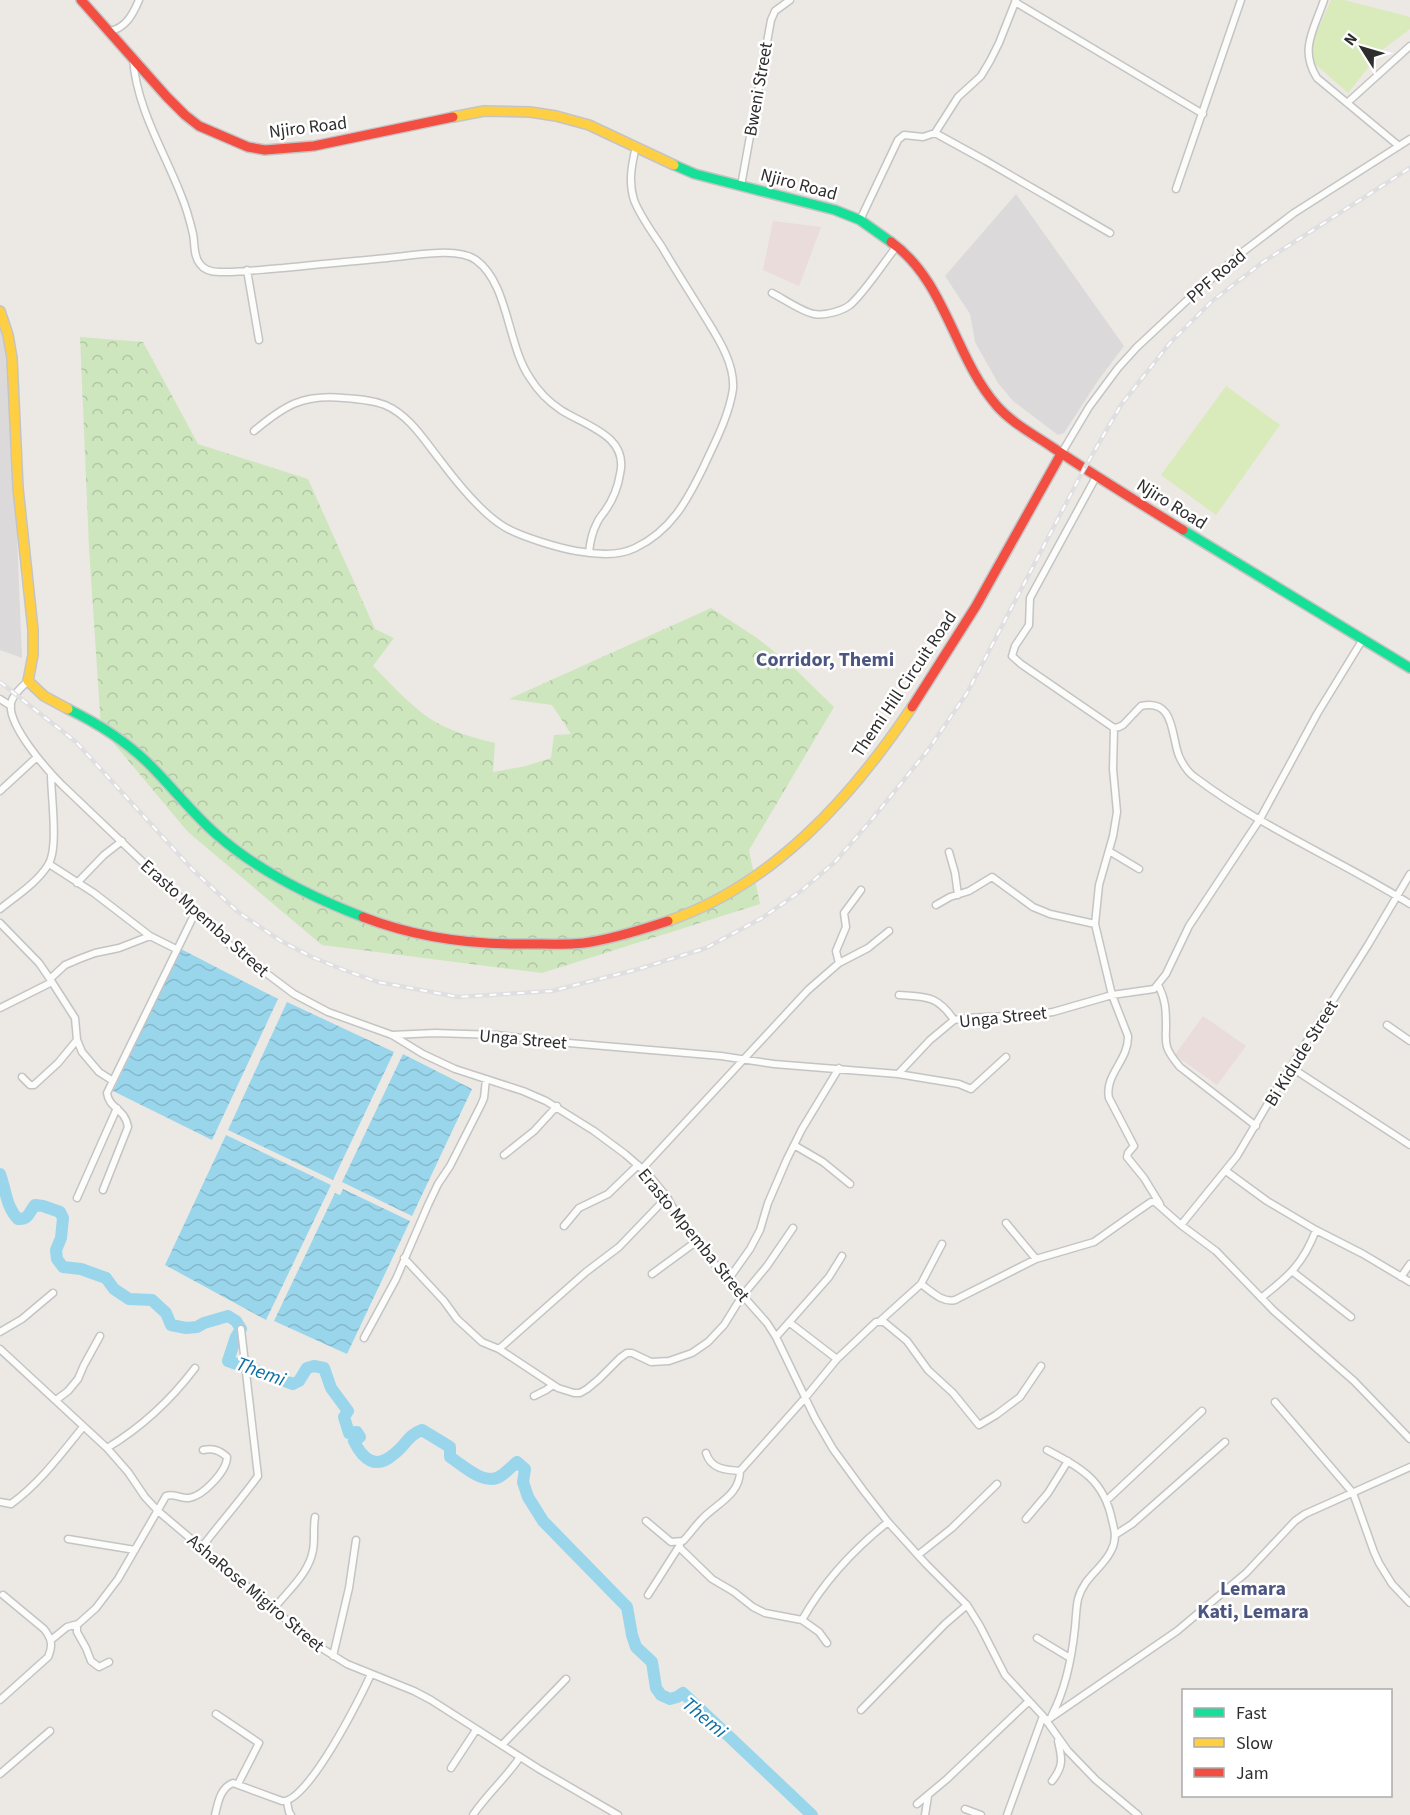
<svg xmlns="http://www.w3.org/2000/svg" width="1410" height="1815" font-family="'Source Sans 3',sans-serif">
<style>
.industrial{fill:#dcd9db}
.medical{fill:#e9dcdb}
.forest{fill:url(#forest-crowns)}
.pitch{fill:#d9eabb}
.water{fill:url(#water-waves)}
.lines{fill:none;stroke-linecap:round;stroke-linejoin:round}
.river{stroke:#99d6ec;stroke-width:12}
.street-casing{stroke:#c5c4c5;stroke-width:9}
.fast-casing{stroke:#c5c4c5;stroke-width:12}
.slow-casing{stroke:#c5c4c5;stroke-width:12}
.jam-casing{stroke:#c5c4c5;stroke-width:12}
.street{stroke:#fcfcfb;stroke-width:6}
.fast{stroke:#16e098;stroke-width:9}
.slow{stroke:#ffcf43;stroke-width:9}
.jam{stroke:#f24e42;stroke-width:9}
.rail-casing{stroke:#dfdfe1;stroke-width:4.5}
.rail{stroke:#fff;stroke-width:2;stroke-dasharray:7;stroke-linecap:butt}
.labels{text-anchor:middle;stroke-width:5;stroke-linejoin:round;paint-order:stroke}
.street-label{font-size:18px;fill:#2e2e2e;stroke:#fff}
.neighbourhood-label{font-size:20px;font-weight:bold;fill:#4d5680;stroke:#fff}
.water-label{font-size:20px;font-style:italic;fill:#0d6fa3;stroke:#fff}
</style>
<defs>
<pattern id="forest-crowns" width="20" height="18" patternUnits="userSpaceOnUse" patternTransform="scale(1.5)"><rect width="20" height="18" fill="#cee6be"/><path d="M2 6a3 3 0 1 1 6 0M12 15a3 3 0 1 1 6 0" fill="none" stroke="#b1c6a4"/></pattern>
<pattern id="water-waves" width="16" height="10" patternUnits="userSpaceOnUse" patternTransform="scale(1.5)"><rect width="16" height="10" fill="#99d6ec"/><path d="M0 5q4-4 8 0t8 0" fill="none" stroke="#84b8cb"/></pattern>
</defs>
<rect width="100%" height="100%" fill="#ece8e4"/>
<path class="industrial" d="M1016,194L1124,346L1097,382L1064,433L1058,435L1013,401L998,383L975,342L970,314L945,276Z
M0,321L7,339L12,413L22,658L0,650Z"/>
<path class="medical" d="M773,221L821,227L799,286L763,270Z
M1203,1016L1246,1046L1217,1085L1175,1055Z"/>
<path class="forest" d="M80,337L143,342L198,444L308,479L375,629L394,638L373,666C391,684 408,703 429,718C446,730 474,738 495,743L493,772L526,766L551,758L554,735L571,734L552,705L509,699L711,608L757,638L790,664L834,707L749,850L760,904L542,973L322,945L188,832L101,728L89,548Z"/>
<path class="pitch" d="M1331,0H1344L1410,17V29L1382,50L1348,93L1313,62L1309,50Z
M1226,386L1280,425L1216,515L1161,475Z"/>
<path class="water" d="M181,949L278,999L212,1140L113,1091Z
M287,1002L394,1052L333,1180L228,1130Z
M403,1054L472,1089L412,1216L342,1182Z
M226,1135L331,1185L266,1320L165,1265Z
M343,1189L410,1221L347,1354L274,1321L335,1193L340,1195Z"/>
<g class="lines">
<path class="river" d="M0,1174C6,1190 6,1207 18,1219C29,1220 29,1212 35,1205L43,1206L60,1212L63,1218L61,1238L56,1250L57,1259L63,1267L81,1269L106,1278L114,1289L129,1299L152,1300L166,1313L171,1325L186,1328L197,1327L204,1323L228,1316L236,1321L241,1329L236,1337L228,1361L293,1384L299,1381L307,1368L314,1366L324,1368L331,1388L348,1411L344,1417L349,1433L357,1432L360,1437L354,1441C363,1460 376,1470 394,1454C406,1445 408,1435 422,1430L450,1447V1457C464,1466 486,1488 502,1475C508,1471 512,1466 517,1462L525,1469L523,1482L528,1497L543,1521L627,1607L632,1635L636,1647L652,1662L656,1688L661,1695L670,1699L677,1697L683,1693L812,1815"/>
<defs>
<path id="street" d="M1324,0C1314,30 1299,49 1317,78L1399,146
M1015,2L1203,114
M110,31C126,28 133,14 139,0
M133,59C137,109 163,149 181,195C186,207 190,221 193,234C195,243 193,256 200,264C204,270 213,272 220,272C241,273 263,269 283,268C321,264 359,261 396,257C418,255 458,247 476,260C509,284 507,345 530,378C538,391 549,402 561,410C586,426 629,436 620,474C618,487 612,501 605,511C602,515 599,518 597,523C592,532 590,542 589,553
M1347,103L1410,46
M935,133L986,161L1110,233
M741,186L771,20L775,11L790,0
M1176,189L1241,0
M860,220L898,140L904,135L923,137L935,133L958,97L981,76L990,61L999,43L1016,0
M247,270L259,340
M772,293C784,299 802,312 814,314C825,316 842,311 850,305C865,292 884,262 897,246
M254,431C285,405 303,394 344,398C358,399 372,400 385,405C409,415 424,440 440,460C455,480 482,513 503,526C518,536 559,548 576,551C596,554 616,557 635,548C671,531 687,501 704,466C715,442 729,416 733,389C735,364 718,338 705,317C691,294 676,271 662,247C652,232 640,216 634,200C628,181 632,164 636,146
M1061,454L1089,407L1118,368L1137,347L1197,291L1244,251L1294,213L1410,139
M1096,477L1030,598L1029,625L1015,646L1012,656L1021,664L1114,728L1119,727L1123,725L1141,706C1175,698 1171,736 1179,756C1183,765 1188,773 1196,778C1262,828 1340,860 1410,904
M28,681C22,687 13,694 11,703C7,725 47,770 62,785L234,949L294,994L328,1012L392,1035L423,1054L455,1069L523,1091L546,1101L594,1131L625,1154L648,1174L667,1197L677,1215L713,1262L767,1323L776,1337L815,1418L833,1449L863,1490L888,1522L926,1564L967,1605L980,1626L1005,1675L1043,1716L1068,1751L1096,1780L1138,1815
M0,699L11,706
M1114,728L1113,769L1117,812L1113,836L1099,885L1095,924L1112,995L1128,1036C1129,1060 1104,1075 1109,1098L1134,1146L1128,1153L1127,1157L1144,1178L1160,1204
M0,791L37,757
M1109,851L1139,869
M949,852L955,873L958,895
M49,864L94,893L150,936L176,949
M77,883L104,855L122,841
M936,905L950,897L969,891L992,877L1033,907L1050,914L1095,924
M0,909C16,896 37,883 48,865C59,849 51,796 51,774
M0,923L39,963L50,979L75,1018L77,1040L82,1052L99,1072L113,1081
M839,963L836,951L846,927L844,913L861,890
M50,979L65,965L79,959L95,953L119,948L150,936
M1158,985C1166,1000 1166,1011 1166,1027C1166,1034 1165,1040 1167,1047C1169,1054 1175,1061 1180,1067L1256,1126
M899,995C926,997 937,995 954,1020
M0,1008L52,982
M1387,1025L1410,1041
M392,1035L435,1033L497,1035L557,1042L721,1056L774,1064L898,1074L930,1040L954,1020L966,1018L1031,1015L1053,1012L1112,995L1154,989L1166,974L1189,926L1260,819L1317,714L1363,639
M1292,1068L1410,1145
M898,1074L959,1084L971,1089L1006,1057
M22,1077L30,1085H34L58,1063L77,1040
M794,1145L823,1162L850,1184
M504,1155L534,1131L557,1106
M642,1169L808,990L839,963L868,948L889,931
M1226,1171L1267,1201L1316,1230L1363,1254L1410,1282
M103,1190L128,1127C125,1108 109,1109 107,1093L195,913
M77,1198L117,1108
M1006,1223L1036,1259
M1181,1225L1237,1156L1273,1095L1368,945L1410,874
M564,1226L579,1208L608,1194L638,1165
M404,1258L444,1301L457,1319L482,1342L499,1349L558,1388L574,1393H580L587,1389L599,1379L620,1358L627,1353H632L651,1362L669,1361L692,1353L708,1342L724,1325L742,1296L767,1266L793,1228
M1293,1272L1351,1317
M652,1274L697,1241
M1401,1277L1410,1264
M728,1280L750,1249L760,1230L768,1203L787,1159L802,1129L839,1068
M921,1284C931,1291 942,1303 955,1300L1036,1259L1094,1242L1135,1213L1151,1202H1155L1181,1225L1216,1251L1274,1311L1354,1381L1410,1439
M1261,1298C1289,1276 1303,1264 1316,1230
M880,1321L921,1284L942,1244
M790,1323L837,1359
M0,1332L22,1319L53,1293
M776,1337L829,1277L842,1256
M364,1338L396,1279L428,1205L438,1184L450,1166L481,1105L484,1098L486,1079
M0,1349L107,1448L128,1472L145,1497L158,1511L315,1644L347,1664L414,1691L431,1700L539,1769L618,1815
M499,1349L586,1272L619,1247L667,1197
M534,1396L546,1390L553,1385
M56,1400L68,1391L78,1379L84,1365L100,1336
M1275,1402L1353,1493L1374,1552L1379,1563L1392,1584L1410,1603
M107,1448C142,1427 170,1401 195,1368
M1047,1450C1081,1468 1104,1480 1112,1520C1115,1531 1117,1540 1111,1551C1102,1569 1084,1577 1078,1599C1076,1608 1076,1618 1075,1627C1072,1657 1066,1688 1052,1715
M706,1453C711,1469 725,1470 740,1471
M1107,1500L1202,1411
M0,1502L11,1504C40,1483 61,1454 83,1427
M1026,1519L1048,1493L1068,1461
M646,1521L671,1542L683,1541C690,1534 695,1526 702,1519C716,1504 740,1495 740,1471L805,1398L837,1359L876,1322H884L907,1341L928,1370L953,1393L979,1425L996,1415L1020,1397L1041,1366
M1115,1535L1132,1524L1225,1442
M68,1539L135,1550
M202,1547C220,1523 240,1501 258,1476L241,1329
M679,1547L712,1579L734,1592L753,1607L765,1613L802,1620L819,1632L827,1643
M918,1555L952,1528L997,1484
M648,1595L680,1545
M273,1610C287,1591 309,1574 313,1550C315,1540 313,1528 315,1517
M802,1620C824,1581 853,1550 888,1522
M1037,1638L1070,1658
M51,1640L67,1627L78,1624
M333,1656L349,1588L356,1540
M109,1662L99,1667L91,1661L86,1648L77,1632V1625L96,1608L118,1579L166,1496C174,1493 181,1499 189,1498C203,1496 227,1471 227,1457C219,1450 213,1448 203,1450
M0,1700L48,1657C53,1646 52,1639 44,1629L3,1595
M861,1710L945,1624L967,1605
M216,1714L259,1743L238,1784
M1046,1721L1177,1631L1246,1573L1295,1521L1305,1514L1410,1467
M502,1745L566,1679
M451,1768L476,1730
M0,1774L50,1731
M1052,1781C1064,1766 1062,1758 1058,1741
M287,1802L289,1812L291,1815
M917,1804L947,1779L1029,1701
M965,1809L981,1815
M215,1815C218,1803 220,1788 233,1783L282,1801C307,1804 361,1697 371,1674
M473,1815C487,1794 506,1778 520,1757
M925,1815L928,1796
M1007,1815L1043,1716"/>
<path id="fast" d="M674,165L695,174L835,210L860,220L891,242
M1183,530L1410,668
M68,709C97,723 127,742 150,765C173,788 192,813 216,834C258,871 311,897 363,917"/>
<path id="slow" d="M453,117L484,111L530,112L556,116L589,125L674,165
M0,311L8,335L12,358L18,488L33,630V655L28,681L44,696L68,709
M668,921C773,885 852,797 912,707"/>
<path id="jam" d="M81,0L167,97L185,115L199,126L248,147L265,150L314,146L453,117
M891,242C946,281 954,357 997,406C1012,423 1033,434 1052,447C1095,476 1139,503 1183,530
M912,707L976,606L1061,454
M363,917C417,938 472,945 529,944C547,944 566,945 584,943C613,939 641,930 668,921"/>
</defs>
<use href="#street" class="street-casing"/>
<use href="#fast" class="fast-casing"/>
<use href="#slow" class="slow-casing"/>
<use href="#jam" class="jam-casing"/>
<use href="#street" class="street"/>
<use href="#fast" class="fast"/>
<use href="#slow" class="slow"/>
<use href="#jam" class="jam"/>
<defs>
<path id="rail" d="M0,682L76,742L192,869L238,912L281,941L312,957L344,970L378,982L458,997L552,991L639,969L706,948L762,918L801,891L835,862L873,818L928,750L967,693L1084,469L1121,405L1169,344L1211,302L1263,262L1410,168"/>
</defs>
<use href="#rail" class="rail-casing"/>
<use href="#rail" class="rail"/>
</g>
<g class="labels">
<g class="street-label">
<text transform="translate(758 89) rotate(-80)" y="6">Bweni Street</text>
<text transform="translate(308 127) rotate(-7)" y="6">Njiro Road</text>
<text transform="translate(799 184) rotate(15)" y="6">Njiro Road</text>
<text transform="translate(1216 276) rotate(-41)" y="6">PPF Road</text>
<text transform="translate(1172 504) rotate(32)" y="6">Njiro Road</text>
<text transform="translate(904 684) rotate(-56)" y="6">Themi Hill Circuit Road</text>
<text transform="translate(205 918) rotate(42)" y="6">Erasto Mpemba Street</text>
<text transform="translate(1003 1017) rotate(-6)" y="6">Unga Street</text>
<text transform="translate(523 1039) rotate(5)" y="6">Unga Street</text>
<text transform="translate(1301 1053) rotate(-58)" y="6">Bi Kidude Street</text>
<text transform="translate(694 1235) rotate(51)" y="6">Erasto Mpemba Street</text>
<text transform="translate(256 1593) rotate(40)" y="6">AshaRose Migiro Street</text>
</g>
<g class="neighbourhood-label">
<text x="825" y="666">Corridor, Themi</text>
<text x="1253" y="1595">Lemara<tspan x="1253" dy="23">Kati, Lemara</tspan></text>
</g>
<g class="water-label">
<text transform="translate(261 1371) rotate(20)" y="7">Themi</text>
<text transform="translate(705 1717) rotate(40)" y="7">Themi</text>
</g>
</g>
<rect x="1182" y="1689" width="210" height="108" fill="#ffffff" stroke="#ababab" stroke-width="1.5"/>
<rect x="1194" y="1708" width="30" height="9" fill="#16e098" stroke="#ababab" stroke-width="1.5"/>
<text x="1236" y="1719" font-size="18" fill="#2e2e2e">Fast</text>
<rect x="1194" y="1738" width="30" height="9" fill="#ffcf43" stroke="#ababab" stroke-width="1.5"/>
<text x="1236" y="1749" font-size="18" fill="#2e2e2e">Slow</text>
<rect x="1194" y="1768" width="30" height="9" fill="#f24e42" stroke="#ababab" stroke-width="1.5"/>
<text x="1236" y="1779" font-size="18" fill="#2e2e2e">Jam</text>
<g transform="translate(1362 48) rotate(307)" stroke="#ffffff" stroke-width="4.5" paint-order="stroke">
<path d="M0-4.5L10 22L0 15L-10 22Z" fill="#2e2e2e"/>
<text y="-9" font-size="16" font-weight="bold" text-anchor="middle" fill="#2e2e2e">N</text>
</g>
</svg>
